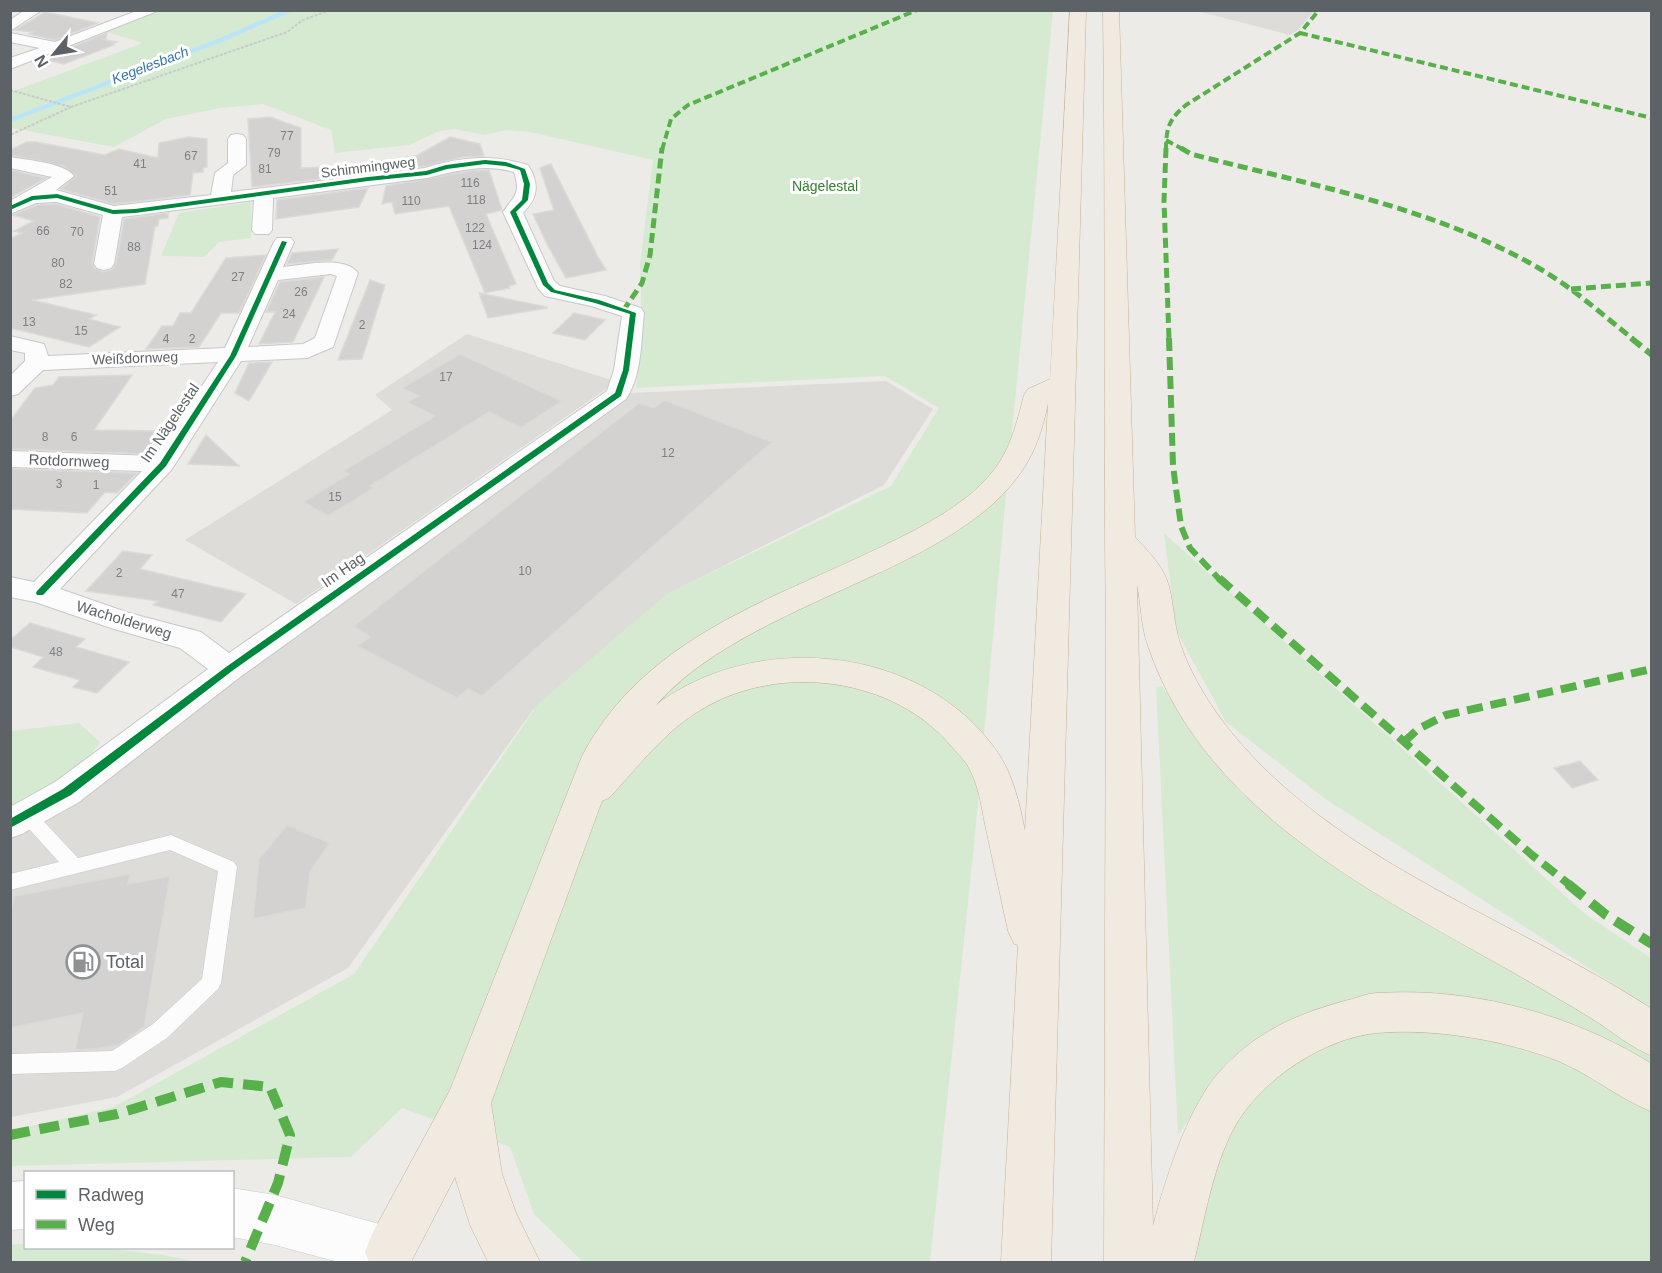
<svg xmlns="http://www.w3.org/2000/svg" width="1662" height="1273" font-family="Helvetica,sans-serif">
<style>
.industrial{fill:#dedcd9}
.green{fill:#d6ead2}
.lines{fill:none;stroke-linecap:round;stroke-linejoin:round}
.stream{stroke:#bbe4f8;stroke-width:4.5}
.building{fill:#d4d2d1;stroke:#dcdad7;stroke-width:1.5}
.lane-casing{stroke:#c8c8c9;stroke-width:1}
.street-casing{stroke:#c8c8c9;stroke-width:2}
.secondary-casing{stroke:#c9caca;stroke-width:1}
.highway-casing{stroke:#c5b194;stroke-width:1}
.path{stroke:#c7ccc9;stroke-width:2;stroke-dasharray:3 1.5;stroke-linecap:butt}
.lane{fill:#fcfcfc;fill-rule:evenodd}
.street{fill:#fcfcfc;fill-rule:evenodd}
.secondary{fill:#fcfcfc;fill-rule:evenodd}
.highway{fill:#f0eae1;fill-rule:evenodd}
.quiet-far4{stroke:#58b04a;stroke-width:4;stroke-dasharray:8 4;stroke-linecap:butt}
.quiet-far3{stroke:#58b04a;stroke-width:5;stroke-dasharray:10 5;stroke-linecap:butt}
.quiet-far2{stroke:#58b04a;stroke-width:6;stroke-dasharray:13 6;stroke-linecap:butt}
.quiet-far1{stroke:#58b04a;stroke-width:8;stroke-dasharray:16 8;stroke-linecap:butt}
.quiet{stroke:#58b04a;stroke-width:10;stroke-dasharray:20 10;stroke-linecap:butt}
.cycleway-casing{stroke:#fff;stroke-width:4}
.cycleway{fill:#00873e;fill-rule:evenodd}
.labels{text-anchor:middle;stroke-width:6;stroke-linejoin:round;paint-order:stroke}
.number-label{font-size:12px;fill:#7c7f82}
.far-water-label{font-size:14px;font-style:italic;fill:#3777a6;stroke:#fff}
.far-street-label{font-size:14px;fill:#5d6266;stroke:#fff}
.far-park-label{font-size:14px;fill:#33822f;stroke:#fff}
.street-label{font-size:15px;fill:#5d6266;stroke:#fff}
.near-poi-label{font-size:18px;fill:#5d6266;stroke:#fff;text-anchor:start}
</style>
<rect width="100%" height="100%" fill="#edebe8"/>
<path class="industrial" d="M1197,11L1314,10V11L1298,30L1290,35Z
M467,334L611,380L609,387L296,604L185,540L392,410L375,395Z
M886,381L933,409L884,485L670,593L533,710L348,968L117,1097L11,1117L10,837L238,671L631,393Z"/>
<path class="green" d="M159,11H1053L1007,483L974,846L930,1262H583L534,1214L510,1147L402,1108L351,1157L11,1166L10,1131L114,1107L354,974L538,704L667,594L891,486L939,408L885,376L636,388L642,335L640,264L653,160L530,132L506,130L485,135L454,129L440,131L409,145L335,153L331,130L263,104L221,108L166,119L114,147L11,128V92L143,43L103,31Z
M251,202V238L219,242L204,257L161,256L179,213Z
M1164,533L1584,913L1651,958V1008L1324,798L1226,722L1176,630Z
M1162,686L1209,753L1240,790L1294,836L1589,1015L1651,1057V1077L1421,999L1204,1098L1178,1135L1156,687Z
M79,723L100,742L76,776L11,814L10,731Z
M1393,1029C1414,1029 1437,1027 1457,1030C1530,1040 1590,1074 1651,1111V1262H1196C1199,1213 1210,1156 1236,1113C1256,1080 1308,1050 1343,1039C1359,1033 1377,1032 1393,1029Z
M20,1244H25L26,1248C81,1248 142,1248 196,1262H11V1245Z"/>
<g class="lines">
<path class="stream" d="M10,120L221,40L290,10"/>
</g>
<path class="building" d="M45,12L98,23L55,40L29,34L33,32L15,30Z
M107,33L106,39H101L117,42L112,44L114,45L64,64L42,59Z
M270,117L301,128V168L332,167L382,161L376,172L252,187L248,119Z
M188,137L207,139V167L203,168V172L193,173L190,195L114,204L61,189L76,176L63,166L10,155V150L27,142H36L105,155L119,149L158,158L159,143Z
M450,137L480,144L484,156L463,157L425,166L390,170L392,159L416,156Z
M551,164L598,257L606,270L566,278L547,244L533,214L554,210L540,168Z
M10,170L46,178L10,198Z
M489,170L502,210L486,214L516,284L509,286L510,288L485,293L449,206L395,214L392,202L382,204L386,186L470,171Z
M368,188L359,207L276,219L277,200Z
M56,204L100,217L92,264L95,269L103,272L112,270L116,264L124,219L168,213V218L159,219L158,226H155L145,284L32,300L96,315L89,319L120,327L89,347L10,328V239L22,233L14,231L34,221L13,215L37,205Z
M338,249L332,260L287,264L292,253Z
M266,255L239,313H221L199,347L146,349L162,326H173L180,313H191L226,258Z
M324,277L293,342L259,344L275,312H266L280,282Z
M370,280L385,285L362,359L338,360Z
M479,293L547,307V308L488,318Z
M574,313L605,320L585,340L553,333Z
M460,354L562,401L521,428L489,412L370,486L374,488L328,516L303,502L349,474L343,471L435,416L407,402L419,396L402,388Z
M272,362L249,401L235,393L249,363Z
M132,375L94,430L164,431L152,454L10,449V421L35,388L53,385L59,377Z
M664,400L772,442L482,696L468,689L457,698L357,646L370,637L354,626L639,403L654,408Z
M206,435L239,466L188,464Z
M10,469L137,473L117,493L105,492L87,513L10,509Z
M123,551L152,555L140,569L246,594L221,622L153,605L158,601L86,591Z
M30,623L85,639L76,647L129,662L97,693L73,687L80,680L33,667L43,657L10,647V640Z
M1580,761L1598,780L1572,788L1554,768Z
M287,825L330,843L310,872L306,908L253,919L259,859Z
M130,874L128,884L170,876L144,1027L118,1045L97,1049L75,1050L83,1013L10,1028V912L15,896Z"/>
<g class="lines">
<defs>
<path id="lane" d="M28,809L34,811L78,858L171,835L234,862L237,867L221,983L218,989L167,1038L122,1068L115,1071L10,1074V1054L112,1051L153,1024L202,979L218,871L170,850L10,890V874L59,862L22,821L19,816L22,811Z"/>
<path id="street" d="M25,10H42L10,31V20Z
M139,10H160L10,69V58L40,48L10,42V33L55,42Z
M237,134L243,135L246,139V165L233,175L231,192L425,168C460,157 493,154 528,165C540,184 538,198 523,213L554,281L560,286L605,296L641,308L644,313C641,340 642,376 626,399L240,677L79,802L22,834L10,838V807L55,782L208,669L180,648L111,628L35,602L10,597V577L34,582L142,471L10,467V451L155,456L218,362L43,370L18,394L10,396V376L25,361V353L10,350V336L44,344L48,356L225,348L274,242L277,238H291L294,242L283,267C302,265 346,255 358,273L333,347L307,358L241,361L172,469L60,589L129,613L201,632L229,653L607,391L614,370L622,316L591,306L545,296L538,288L503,212C515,195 521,194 514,172C484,163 456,171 427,178L273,198L272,230L269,234H255L252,230L254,200L122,217L114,264L111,268L104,270L97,268L94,264L103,215L56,202L36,203L10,214V201L52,177L10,168V157C27,160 65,163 74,176L56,190L114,206L211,195L215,173L228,163V139L231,135ZM331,274L337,276L315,338L303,344L248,347L278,280Z"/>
<path id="secondary" d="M26,1181V1229L10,1230V1182Z
M232,1188L275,1195L390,1227L408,1234L415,1252L411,1262H338L275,1245L232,1237Z"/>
<path id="highway" d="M1070,10H1086L1051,1262H1001L1018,945L1014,944L1008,931C1001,899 994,866 987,834C982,812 980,788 969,768C965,760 958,754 952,747C894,677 781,663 704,708C666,729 638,767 609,798L602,801L491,1103L502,1174L516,1213L540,1262H488L470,1225L455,1177L411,1262H369L365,1252L372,1234L450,1090L582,756C644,638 769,601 881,547C922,527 973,502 999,463C1012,443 1018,418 1024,395L1028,389L1050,379ZM1048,403L1025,831C1019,801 1012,770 993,746C918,645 755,630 656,705C721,631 847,594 932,546C969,525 1005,500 1027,463C1038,444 1044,423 1048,403Z
M1103,10H1119L1135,537C1147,550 1161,564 1167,580C1174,600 1173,622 1180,643C1191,676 1210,706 1232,733C1338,863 1514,919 1652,1009V1056C1630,1047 1613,1032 1594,1020C1568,1004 1542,989 1516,974C1374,893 1204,812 1148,646C1141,626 1141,605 1137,584L1153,1226C1165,1180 1189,1103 1222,1069C1257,1031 1299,1013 1348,1000C1357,998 1368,993 1378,993C1472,987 1572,1014 1652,1064V1112C1618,1098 1590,1074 1556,1060C1503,1040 1434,1028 1377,1033C1324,1038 1260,1080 1234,1128C1212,1169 1205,1218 1194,1262H1104L1106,630C1103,425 1106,217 1103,10Z"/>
</defs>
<use href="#lane" class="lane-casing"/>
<use href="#street" class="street-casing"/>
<use href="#secondary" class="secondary-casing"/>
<use href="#highway" class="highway-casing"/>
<path class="path" d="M10,90L71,107L10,135
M71,107L287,32L303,20L330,10"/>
<use href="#lane" class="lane"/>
<use href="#street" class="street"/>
<use href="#secondary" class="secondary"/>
<use href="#highway" class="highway"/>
<path class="quiet-far4" d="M1300,33L1652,118
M1166,140L1184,150
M662,150L671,119L688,105L917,10
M1166,150C1166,128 1169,119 1186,105L1300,33L1319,10"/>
<path class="quiet-far3" d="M1166,148L1164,201L1169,339
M1181,148L1191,154C1310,185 1435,207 1542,270C1574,289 1603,315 1633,339
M1571,289L1652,283
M623,311L642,283L650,255L662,148"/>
<path class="quiet-far2" d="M1169,338L1173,466L1181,526L1190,548L1220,580
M1631,338L1652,355"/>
<path class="quiet-far1" d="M1219,578L1532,855L1570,885
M1404,742L1418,729L1446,715L1652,669"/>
<path class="quiet" d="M1568,884L1606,915L1652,944
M10,1135L117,1114L221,1082L270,1087L290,1135L278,1183L245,1262"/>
<defs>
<path id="cycleway" d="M485,160L506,162L525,169L530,184L528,200L516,212L548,283L555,290L599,300L636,313L629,370L621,396L232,671L71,795L10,828V819L63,789L226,667L615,393L623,370L630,314L595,303L551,292L543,285L510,212L522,200L524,184L520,170L505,166L485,164L447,169L427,175L368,181L135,213L113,214L57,198L33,200L10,210V206L32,196L57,194L113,210L135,209L368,177L426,171L446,165Z
M282,241L287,242L236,356L166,466L43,595H37L36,593L37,591L160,463L230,356Z"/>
</defs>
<use href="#cycleway" class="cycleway-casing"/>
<use href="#cycleway" class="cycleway"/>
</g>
<defs>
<symbol id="fuel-ring" viewBox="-11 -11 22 22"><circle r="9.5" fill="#fff" stroke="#8f9294" stroke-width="1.5"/><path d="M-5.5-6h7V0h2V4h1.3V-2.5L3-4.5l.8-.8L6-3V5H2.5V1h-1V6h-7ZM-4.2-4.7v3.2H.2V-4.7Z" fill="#8f9294"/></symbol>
</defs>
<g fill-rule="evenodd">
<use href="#fuel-ring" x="64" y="943" width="38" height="38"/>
</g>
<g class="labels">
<g class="number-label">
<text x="287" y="140">77</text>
<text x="274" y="157">79</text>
<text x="191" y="160">67</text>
<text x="140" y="168">41</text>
<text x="265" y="173">81</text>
<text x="470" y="187">116</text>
<text x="111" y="195">51</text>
<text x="476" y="204">118</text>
<text x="411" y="205">110</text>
<text x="475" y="232">122</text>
<text x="43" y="235">66</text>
<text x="77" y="236">70</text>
<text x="482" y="249">124</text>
<text x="134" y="251">88</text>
<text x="58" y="267">80</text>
<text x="238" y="281">27</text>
<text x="66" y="288">82</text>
<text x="301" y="296">26</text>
<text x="289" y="318">24</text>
<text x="29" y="326">13</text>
<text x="362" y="329">2</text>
<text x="81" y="335">15</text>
<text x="166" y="343">4</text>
<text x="192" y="343">2</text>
<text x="446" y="381">17</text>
<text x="45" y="441">8</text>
<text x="74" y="441">6</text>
<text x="668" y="457">12</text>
<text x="59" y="488">3</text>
<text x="96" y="489">1</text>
<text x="335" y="501">15</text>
<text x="525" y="575">10</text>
<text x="119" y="577">2</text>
<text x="178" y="598">47</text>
<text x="56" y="656">48</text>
</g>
<g class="far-water-label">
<text transform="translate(150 65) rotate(-21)" y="5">Kegelesbach</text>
</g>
<g class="far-street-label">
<text transform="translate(368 167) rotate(-7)" y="5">Schimmingweg</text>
<text transform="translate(135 358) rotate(-2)" y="5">Weißdornweg</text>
</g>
<g class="far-park-label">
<text x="825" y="191">Nägelestal</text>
</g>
<g class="street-label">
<text transform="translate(170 423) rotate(-56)" y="5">Im Nägelestal</text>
<text transform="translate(69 461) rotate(2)" y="5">Rotdornweg</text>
<text transform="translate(343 570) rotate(-35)" y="5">Im Hag</text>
<text transform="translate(124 620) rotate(17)" y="5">Wacholderweg</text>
</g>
<g class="near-poi-label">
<text x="106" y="968">Total</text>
</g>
</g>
<rect width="1662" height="1273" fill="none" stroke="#5d6266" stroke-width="24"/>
<rect x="24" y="1171" width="210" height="78" fill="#ffffff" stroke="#bec0c2" stroke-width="1.5"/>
<rect x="36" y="1190" width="30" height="9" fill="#00873e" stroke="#bec0c2" stroke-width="1.5"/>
<text x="78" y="1201" font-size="18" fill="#5d6266">Radweg</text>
<rect x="36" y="1220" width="30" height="9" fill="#58b04a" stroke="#bec0c2" stroke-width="1.5"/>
<text x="78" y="1231" font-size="18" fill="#5d6266">Weg</text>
<g transform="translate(54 54) rotate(240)" stroke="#ffffff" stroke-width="4.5" paint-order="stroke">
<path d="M0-4.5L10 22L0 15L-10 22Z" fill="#5d6266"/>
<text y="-9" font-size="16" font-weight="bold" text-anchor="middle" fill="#5d6266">N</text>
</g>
</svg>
